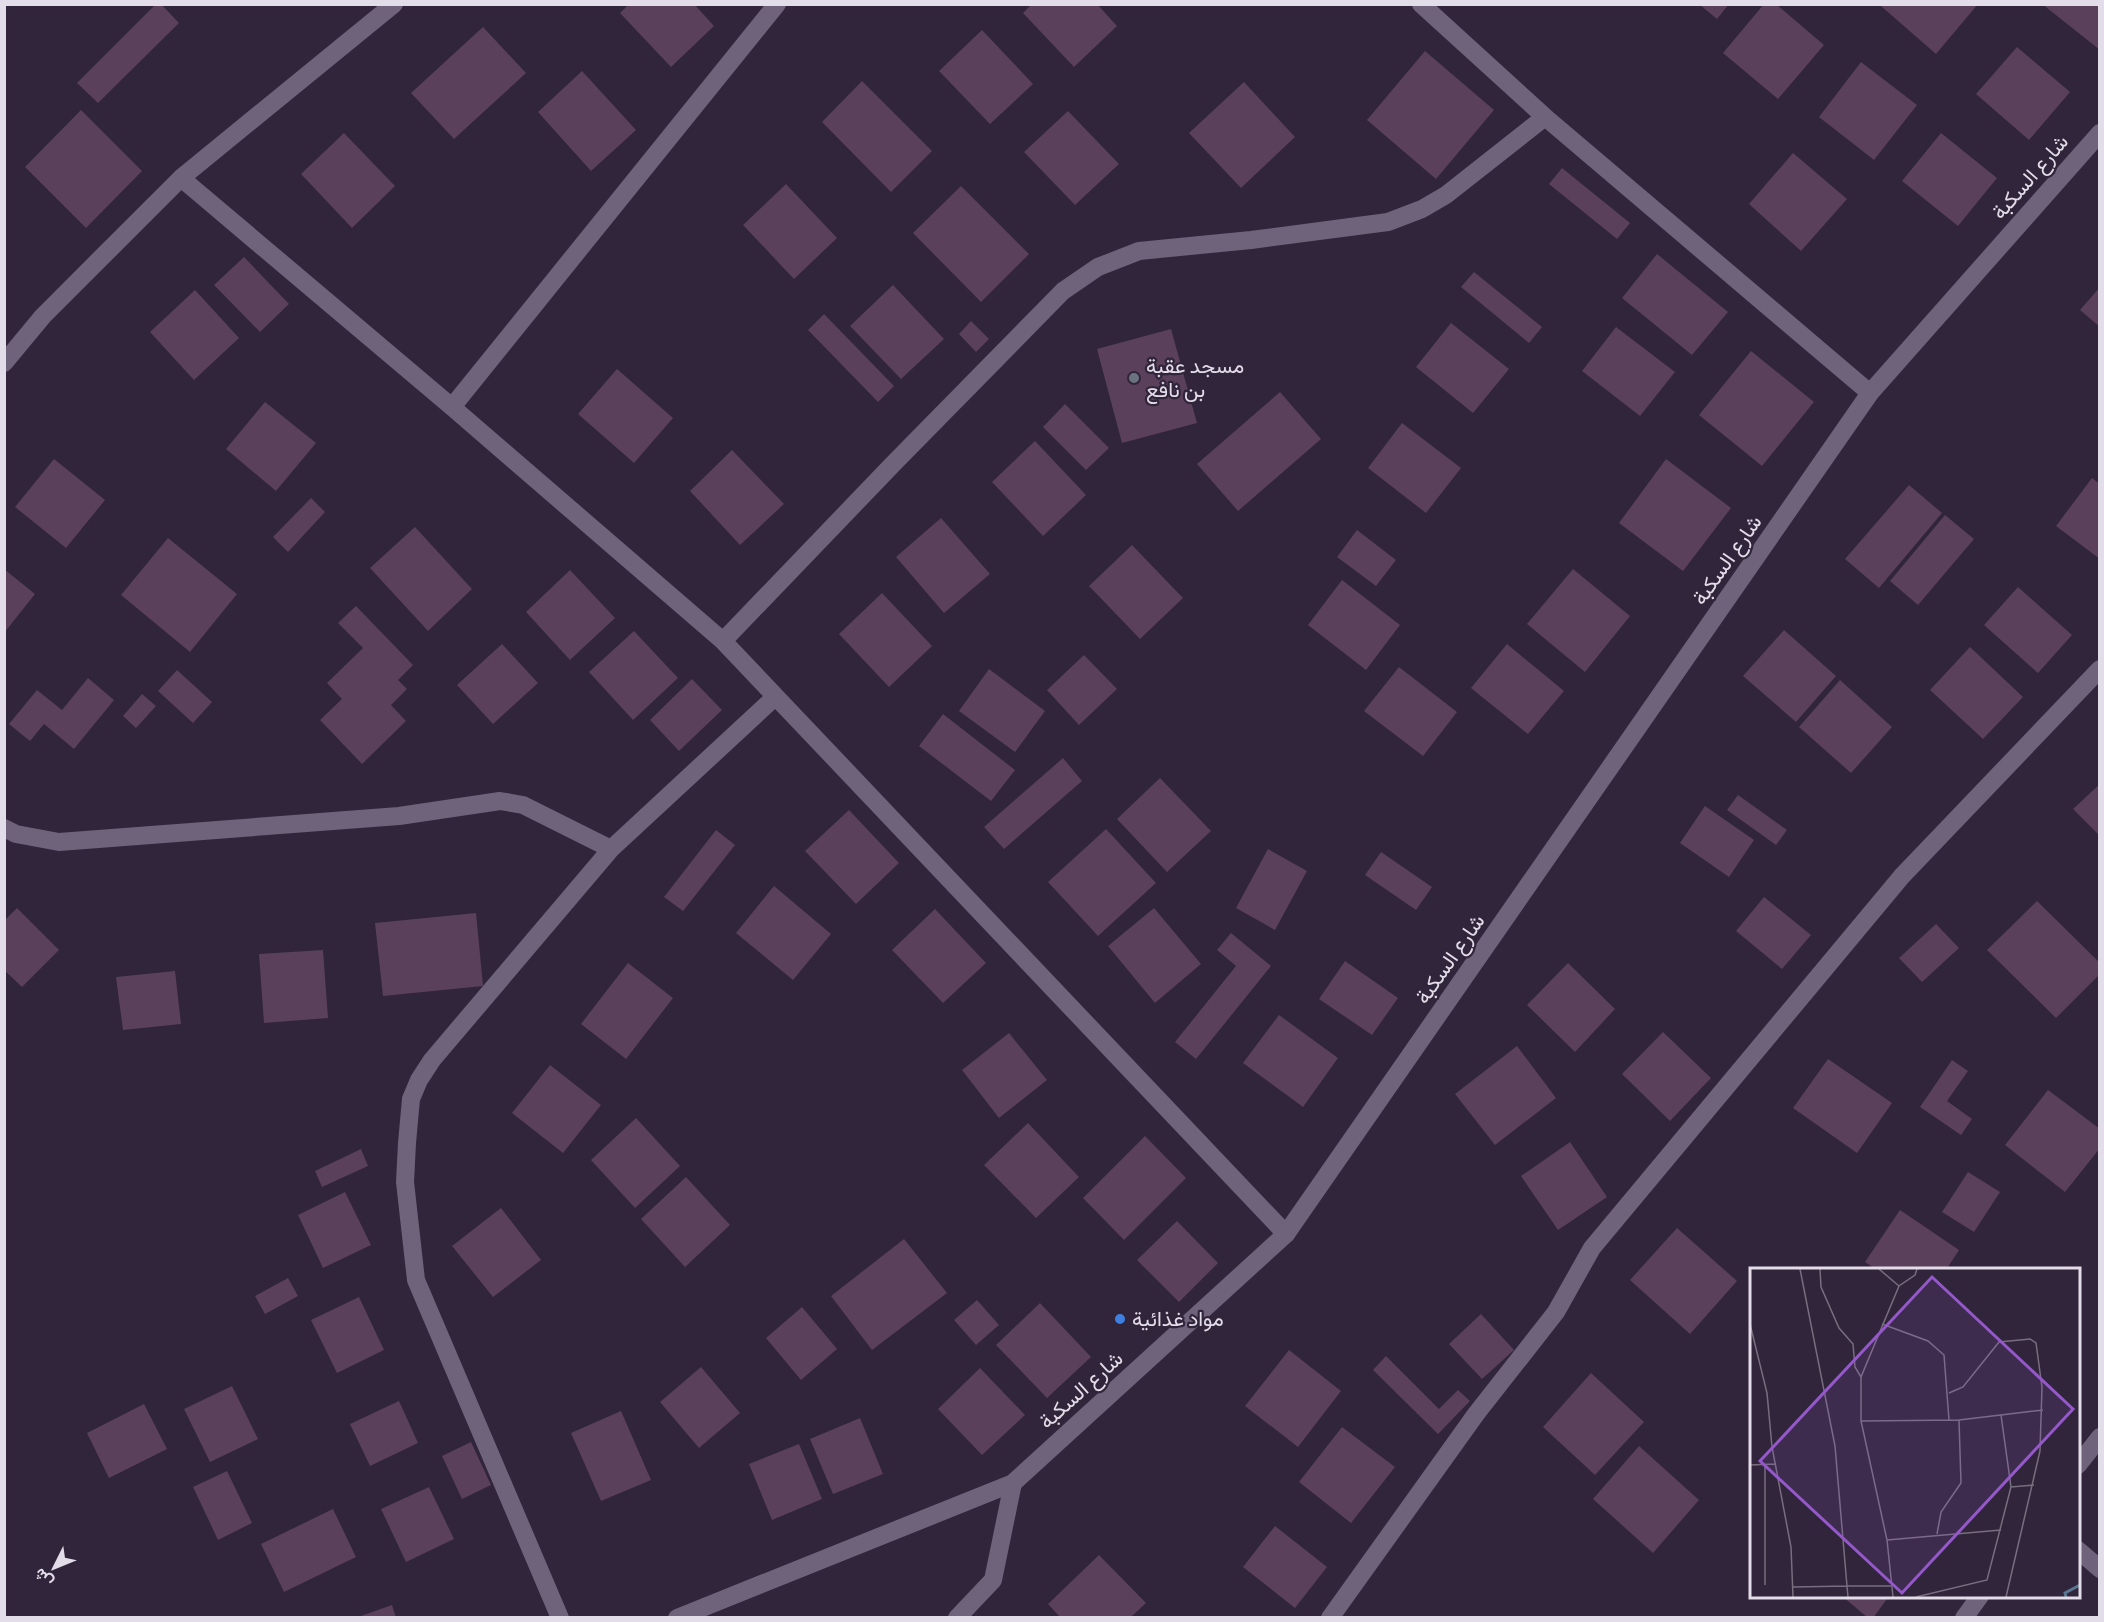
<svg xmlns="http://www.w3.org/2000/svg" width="2104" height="1622" font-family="Manrope,Vazirmatn,sans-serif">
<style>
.building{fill:#5a405b}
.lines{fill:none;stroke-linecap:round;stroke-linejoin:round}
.street{stroke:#6f637b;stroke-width:18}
.secondary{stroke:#6f637b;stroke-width:18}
.worship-dot{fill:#6b7280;stroke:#30253a;stroke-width:2}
.shop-dot{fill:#3f7fe0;stroke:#30253a;stroke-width:2}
.labels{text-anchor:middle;stroke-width:4.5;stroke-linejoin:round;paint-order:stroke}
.street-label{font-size:21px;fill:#e3dce9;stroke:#30253a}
.poi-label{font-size:21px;fill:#e3dce9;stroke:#30253a;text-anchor:start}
.inset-river{fill:none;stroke:#597792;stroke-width:3}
.inset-road{fill:none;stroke:#786e80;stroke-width:1.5}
.view{fill:#9558ca;fill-opacity:0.15;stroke:#9558ca;stroke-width:3}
.inset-edge{fill:none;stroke:#e3dce9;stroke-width:3}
</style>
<rect width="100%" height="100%" fill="#30253a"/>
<path class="building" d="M156,4H161L179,23L98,103L77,83Z
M629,4H694L714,26L671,67L620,13Z
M1032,4H1097L1117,26L1074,67L1023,13Z
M1699,4H1729L1717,19Z
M1764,4H1776L1824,45L1778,99L1723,53Z
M1882,4H1978L1936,54L1881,6Z
M2042,4H2100V50Z
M483,27L526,73L454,139L411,93Z
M982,30L1033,84L990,124L939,71Z
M2017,47L2070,92L2029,140L1976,94Z
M1425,51L1494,110L1436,179L1367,120Z
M1861,62L1917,105L1874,160L1819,117Z
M582,71L636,130L591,171L538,112Z
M862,81L932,151L891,192L822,122Z
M1244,82L1295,137L1241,188L1189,133Z
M81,110L142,171L86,228L25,167Z
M1068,111L1119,164L1075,205L1024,152Z
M344,133L395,186L352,228L301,174Z
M1941,133L1997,178L1958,226L1902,181Z
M1793,153L1847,199L1801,251L1749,204Z
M1562,168L1630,223L1617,239L1549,184Z
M786,184L837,238L794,279L743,225Z
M961,186L1029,254L981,302L913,233Z
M1657,254L1728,312L1692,355L1622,298Z
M244,257L289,304L260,332L214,285Z
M1474,272L1542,327L1529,343L1461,287Z
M893,285L944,339L901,379L850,326Z
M2100,287V327L2080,310Z
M195,290L239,338L194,380L150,332Z
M824,314L894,386L878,402L808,330Z
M971,321L989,339L976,352L959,334Z
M1451,323L1509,369L1473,413L1416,367Z
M1616,327L1675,372L1640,416L1582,371Z
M1171,329L1197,423L1122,443L1097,349Z
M1751,351L1814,402L1762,466L1699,415Z
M617,369L673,418L634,463L578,414Z
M1280,392L1321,439L1238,511L1197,464Z
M265,402L316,443L276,491L226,449Z
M1065,404L1109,448L1086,470L1043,427Z
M1402,423L1461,468L1426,513L1368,468Z
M1035,441L1086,495L1043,536L992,482Z
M732,450L784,504L740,545L690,491Z
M54,459L105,500L66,548L15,507Z
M1666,459L1731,508L1683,571L1619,523Z
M2092,478L2100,484V559L2056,526Z
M1909,485L1942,513L1879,588L1845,559Z
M311,498L325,512L288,552L273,537Z
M1945,515L1974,539L1918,605L1890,581Z
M941,518L990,574L944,613L896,557Z
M415,527L472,589L428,631L370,568Z
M1357,530L1396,560L1376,586L1337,557Z
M168,538L237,594L190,652L121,595Z
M1132,545L1183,598L1140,639L1089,586Z
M4,569L35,594L4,633Z
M1573,569L1630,616L1585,672L1527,624Z
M570,570L615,618L570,660L526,612Z
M1342,580L1400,625L1366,670L1308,625Z
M2018,587L2072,635L2038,673L1984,625Z
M882,593L932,646L889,687L839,634Z
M356,606L413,665L398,680L407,689L391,705L406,721L362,764L320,720L342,699L327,683L363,648L338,623Z
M1784,630L1836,676L1796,722L1743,676Z
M634,631L678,678L633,720L589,672Z
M502,644L538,683L493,724L457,685Z
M1507,644L1564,691L1528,734L1471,688Z
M1970,647L2023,697L1983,739L1930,690Z
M1084,655L1117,689L1079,725L1047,690Z
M1399,667L1457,712L1423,756L1364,711Z
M989,669L1045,711L1015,752L959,711Z
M177,670L212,702L193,723L158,691Z
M88,678L114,700L74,749L44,724L30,741L9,724L37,690L62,710Z
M692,679L722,710L679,751L650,720Z
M1840,680L1892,727L1851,773L1799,727Z
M142,694L156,706L136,728L123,716Z
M943,714L1015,770L991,801L919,746Z
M1063,758L1082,781L1004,849L984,827Z
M1160,778L1211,831L1167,872L1117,819Z
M2100,784V836L2073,809Z
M1738,795L1787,830L1776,845L1727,810Z
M1705,806L1754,840L1729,877L1680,843Z
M849,810L899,863L856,904L805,851Z
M1106,829L1156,883L1098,936L1048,882Z
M716,830L735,845L683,911L664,897Z
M1268,849L1307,871L1275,930L1236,908Z
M1381,852L1432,887L1416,910L1365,875Z
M774,886L831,934L793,980L736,933Z
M1764,897L1811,935L1782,969L1736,931Z
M2037,901L2100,963V974L2056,1018L1987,950Z
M17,908L59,950L22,987L4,970V921Z
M1154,908L1201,964L1155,1003L1108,946Z
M935,909L986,963L943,1003L892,950Z
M476,913L483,986L383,996L375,923Z
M1936,924L1959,948L1922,982L1899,958Z
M1231,933L1271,966L1196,1059L1175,1042L1236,966L1217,950Z
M323,950L328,1018L264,1023L259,954Z
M1345,961L1398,998L1372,1035L1319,999Z
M628,963L673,998L626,1059L581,1024Z
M1568,963L1615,1009L1575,1052L1527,1005Z
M175,971L181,1024L123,1030L116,977Z
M1279,1015L1338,1058L1303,1107L1243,1063Z
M1663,1032L1711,1078L1670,1121L1622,1074Z
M1009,1033L1047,1080L999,1118L962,1070Z
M1517,1046L1556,1098L1495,1145L1455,1094Z
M1828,1059L1892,1103L1857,1153L1793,1108Z
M1952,1060L1968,1071L1947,1101L1972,1119L1961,1135L1920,1107Z
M550,1065L601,1105L563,1153L512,1113Z
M2048,1090L2100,1129V1148L2065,1192L2005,1145Z
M636,1118L680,1166L635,1208L591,1160Z
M1028,1123L1079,1177L1036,1218L984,1165Z
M1145,1136L1186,1178L1124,1240L1083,1198Z
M1570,1142L1607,1197L1558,1230L1521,1176Z
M361,1149L368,1166L322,1187L315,1171Z
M1968,1172L2000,1192L1974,1232L1942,1212Z
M686,1177L730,1225L685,1267L641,1219Z
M345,1192L371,1245L323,1268L298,1215Z
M501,1208L541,1260L493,1297L452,1246Z
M1900,1210L1959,1250L1946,1270H1877L1865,1262Z
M1177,1221L1218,1263L1179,1302L1137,1260Z
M1677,1228L1737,1281L1690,1334L1630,1280Z
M904,1239L947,1293L872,1350L831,1296Z
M288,1278L298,1296L265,1314L255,1296Z
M359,1297L384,1350L337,1373L311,1320Z
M977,1300L999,1325L976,1345L954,1320Z
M1040,1303L1091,1357L1047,1398L996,1345Z
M802,1307L837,1349L801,1380L766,1338Z
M1481,1314L1514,1350L1482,1379L1449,1344Z
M1289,1350L1341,1391L1298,1447L1245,1406Z
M1386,1356L1439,1409L1458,1390L1470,1401L1438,1434L1373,1370Z
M701,1367L740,1413L699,1448L660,1402Z
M980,1368L1025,1415L982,1455L938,1409Z
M1591,1373L1644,1422L1595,1475L1543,1427Z
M232,1386L258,1439L210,1462L184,1409Z
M399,1401L418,1443L370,1466L350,1424Z
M144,1404L167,1449L109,1478L87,1433Z
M621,1411L651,1480L601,1501L571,1433Z
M860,1418L883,1474L833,1494L810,1439Z
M1342,1427L1395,1467L1351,1523L1299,1482Z
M471,1442L491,1485L462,1499L442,1456Z
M799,1444L822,1499L772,1520L749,1464Z
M1639,1446L1699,1500L1653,1553L1593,1499Z
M227,1471L252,1523L218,1540L193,1487Z
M429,1487L454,1539L406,1562L381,1509Z
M333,1509L356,1557L284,1592L261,1544Z
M1275,1526L1327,1567L1295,1608L1243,1567Z
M1099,1555L1146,1603L1130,1618H1061L1048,1604Z
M1842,1596H1889L1873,1618H1868Z
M392,1605L396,1618H358V1617Z"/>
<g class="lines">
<path class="street" d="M1421,4L1545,117L1870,393
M181,178L452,407L723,641L1286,1234
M4,363L43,316L181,178L394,4
M452,407L777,4
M723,641L894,463L1063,291L1098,267L1139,251L1251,240L1388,222L1422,209L1446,195L1545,117
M4,828L16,834L59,842L399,816L500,801L523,805L611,849
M2078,1465L2100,1437
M2078,1550L2100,1569
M560,1618L416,1280L405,1182L407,1143L411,1099L419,1080L432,1060L611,849L775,697
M957,1618L993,1580L1013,1483
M1330,1618L1476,1414L1556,1312L1592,1248L1902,876L2100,669
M1964,1618L1980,1596"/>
<path class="secondary" d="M677,1618L1013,1483L1286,1234L1870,393L2100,133"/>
</g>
<circle class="worship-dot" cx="1134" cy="378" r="6"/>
<circle class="shop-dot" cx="1120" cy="1319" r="6"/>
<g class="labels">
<g class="street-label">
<text transform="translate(2030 177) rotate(-49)" y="7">شارع السكبة</text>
<text transform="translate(1727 560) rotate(-55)" y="7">شارع السكبة</text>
<text transform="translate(1450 959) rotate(-55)" y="7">شارع السكبة</text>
<text transform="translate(1081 1390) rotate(-42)" y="7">شارع السكبة</text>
</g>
<g class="poi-label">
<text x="1146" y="373">مسجد عقبة<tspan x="1146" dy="24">بن نافع</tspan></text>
<text x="1132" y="1326">مواد غذائية</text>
</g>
</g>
<g transform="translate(1750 1268)">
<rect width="330" height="330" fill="#30253a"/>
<path class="inset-river" d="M316,329L315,325L330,317"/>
<path class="inset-road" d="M50,1L85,178L97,318H141M70,1L71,19L89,60L103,76L105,99L111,109M129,1L149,18M0,56L17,125L22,179L41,279L43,329M132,56L178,73L194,87L199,152M199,125L213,119L249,74L280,71L286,75L292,119L290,183L256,329M111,153L209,152L293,142M0,197L25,196M15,197V317M261,219L284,217M187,266L191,244L211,215L209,152M137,272L251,262M43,319L97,318L98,329M143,329L137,272L111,153V109L149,18L165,7L167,1M166,329L237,312L261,219L251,147"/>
<path class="view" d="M182,9L323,141L152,325L10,193Z"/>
<rect width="330" height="330" class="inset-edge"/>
</g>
<rect width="2104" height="1622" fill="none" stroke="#e3dce9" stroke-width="12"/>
<g transform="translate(54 1568) rotate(227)" stroke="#30253a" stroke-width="4.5" paint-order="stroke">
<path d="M0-4.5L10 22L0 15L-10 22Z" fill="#e3dce9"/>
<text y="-9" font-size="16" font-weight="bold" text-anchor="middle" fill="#e3dce9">ش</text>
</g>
</svg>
